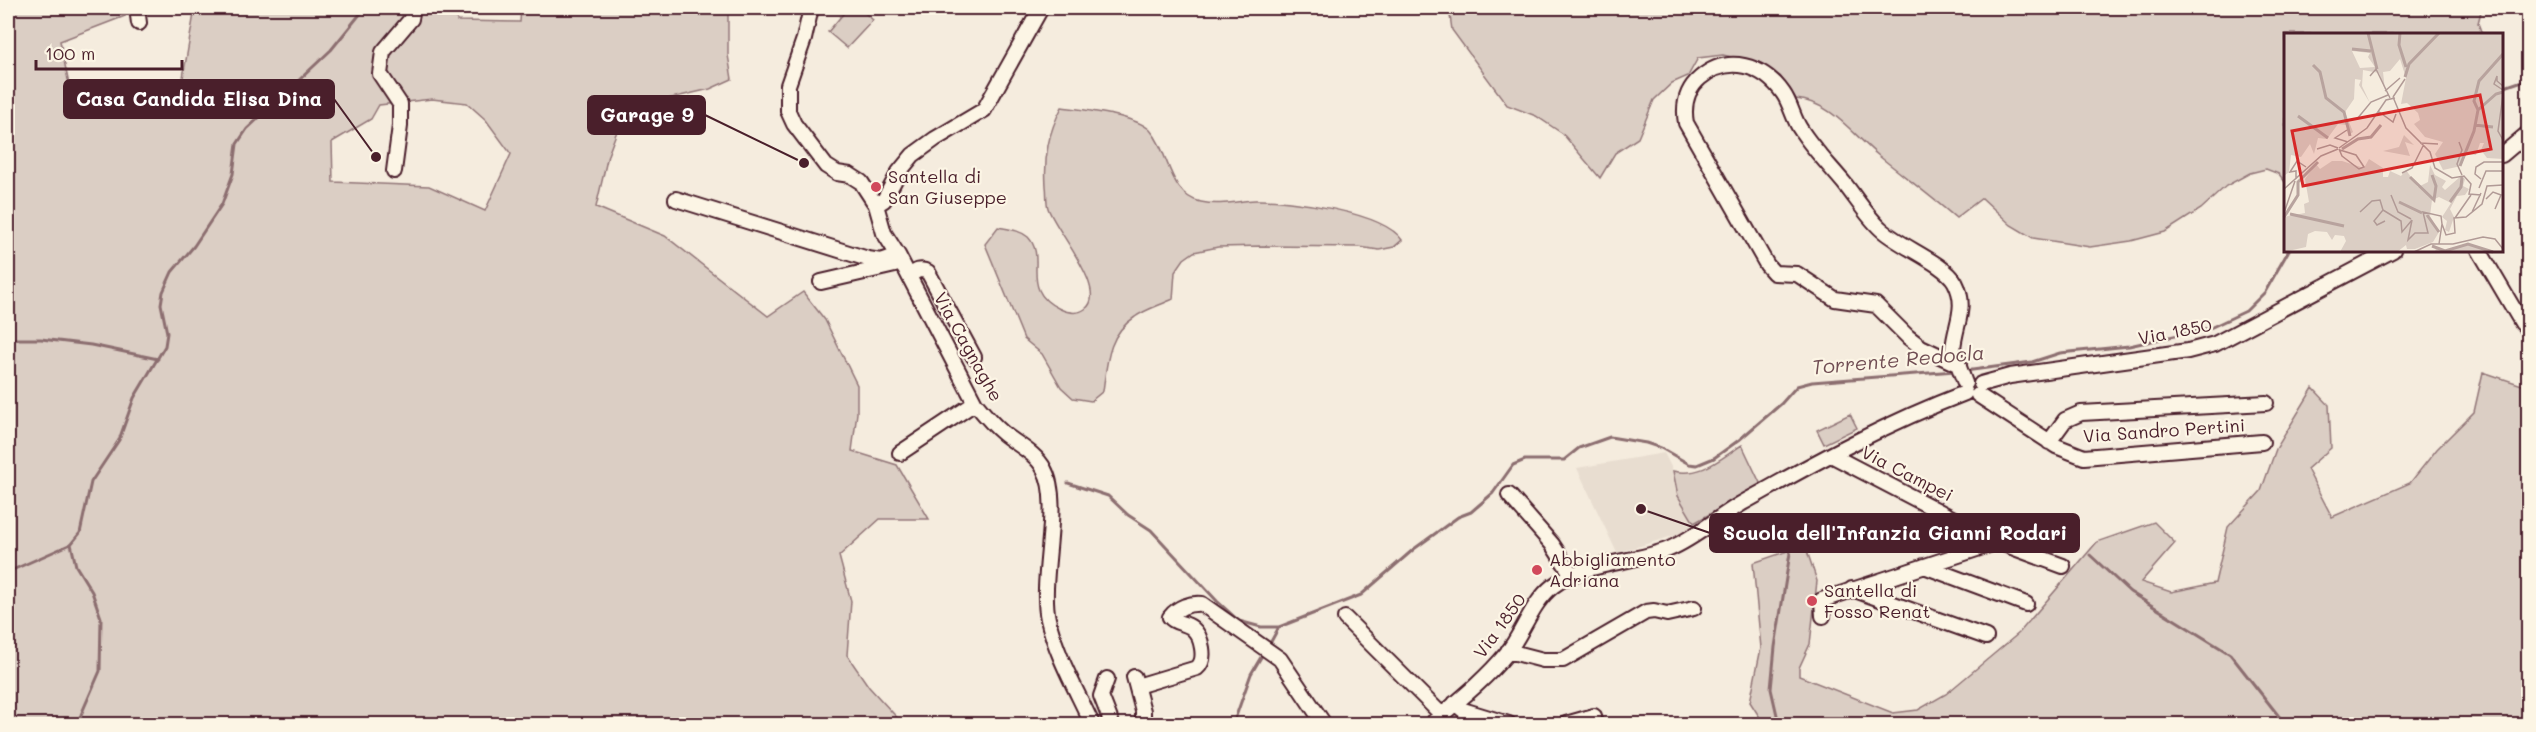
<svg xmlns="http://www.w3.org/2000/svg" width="2536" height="732" font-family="Mali,sans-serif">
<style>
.built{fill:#e8ddd0}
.green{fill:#dbcec4;stroke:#927678;stroke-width:1.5;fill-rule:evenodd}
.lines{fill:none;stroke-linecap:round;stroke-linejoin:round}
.stream{stroke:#8c6e70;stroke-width:3}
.minor-casing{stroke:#4a1f2b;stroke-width:18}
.minor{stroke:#fcf5e5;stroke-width:14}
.poi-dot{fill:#d1495b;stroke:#fcf5e5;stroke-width:2}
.labels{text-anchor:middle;stroke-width:4.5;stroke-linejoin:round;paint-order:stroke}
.poi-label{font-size:18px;fill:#4a1f2b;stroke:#fcf5e5;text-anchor:start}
.street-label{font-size:18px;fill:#4a1f2b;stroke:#fcf5e5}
.water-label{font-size:20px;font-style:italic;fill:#704d53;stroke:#fcf5e5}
.inset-river{fill:none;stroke:#b8a39e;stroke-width:3}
.inset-road{fill:none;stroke:#b19a96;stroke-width:1.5}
.view{fill:#d62828;fill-opacity:0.15;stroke:#d62828;stroke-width:3}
.inset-edge{fill:none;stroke:#4a1f2b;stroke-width:3}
.leader{fill:none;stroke:#4a1f2b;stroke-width:2}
.callout-dot{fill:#4a1f2b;stroke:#fcf5e5;stroke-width:2}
.callout{fill:#4a1f2b;stroke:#4a1f2b;stroke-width:2}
.callout-label{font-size:20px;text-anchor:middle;font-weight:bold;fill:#fff}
</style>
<rect width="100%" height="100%" fill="#f5ecde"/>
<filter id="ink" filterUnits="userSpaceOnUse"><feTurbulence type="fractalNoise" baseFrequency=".0167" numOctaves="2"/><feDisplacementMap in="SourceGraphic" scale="12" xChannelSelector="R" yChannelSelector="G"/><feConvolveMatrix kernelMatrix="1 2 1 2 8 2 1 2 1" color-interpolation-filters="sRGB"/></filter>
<g filter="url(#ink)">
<path class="built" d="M1664,453L1673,471L1678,496L1695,527L1676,535L1617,553L1577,468Z"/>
<path class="green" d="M8,8H121L125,16L60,41L73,104L95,105L116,103L130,106L181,89L195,8H456L457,21L520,22L521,8H728V55L732,79L710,89L663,100L644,117L617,131L608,155L596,207L665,236L768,316L803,292L825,320L857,385V413L852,451L897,465L929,519H880L839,556L851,601L847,655L869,687L903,724H8ZM432,99L467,103L486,120L511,154L485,211L429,186L333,182L332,142L371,119L379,105Z
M848,8H859L873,20L847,48L828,32Z
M1449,8H2482L2478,23L2482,34H2286L2285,182L2279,174L2266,169L2250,173L2226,186L2201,209L2165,232L2131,241L2090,247L2033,238L2011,225L1982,198L1956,218C1931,196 1905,177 1879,156C1852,134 1833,103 1796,99L1780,76L1749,61L1723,55L1698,58L1688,76L1672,83L1654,100L1638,138L1615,153L1600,178L1563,134L1536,116L1507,105L1452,30Z
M1062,107C1084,110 1135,115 1150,130C1170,152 1168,195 1201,202C1220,206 1237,201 1255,200C1288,199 1384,212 1402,240L1394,247L1379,250L1359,247L1263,246L1218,247L1194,252L1184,259L1175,272L1173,299C1161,305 1146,309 1135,317C1108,334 1107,362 1103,391L1091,401L1073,398L1061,387L1042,354L1024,339L985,244L998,227C1008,229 1020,230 1028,237C1043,253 1031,273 1039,290C1045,304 1071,319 1085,309C1110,292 1055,230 1048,208C1046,202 1047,193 1046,186C1044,157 1048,133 1062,107Z
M2483,372L2528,387V724H1764L1750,702L1761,648L1753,563L1805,545L1817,581L1810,644L1799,668V676L1893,713L1918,710L1946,694L2019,633L2097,542L2154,522L2175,543L2141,582L2171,592L2215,583L2228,527L2261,491L2276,449L2313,388L2329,405L2331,448L2307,469L2332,517L2410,483L2437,449L2474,412Z
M1850,414L1857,428L1824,444L1817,430Z
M1742,445L1761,485L1694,523L1678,496L1673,471C1702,477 1718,460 1742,445Z"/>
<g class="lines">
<path class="stream" d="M2502,88L2528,79
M8,339H41L91,345L158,359
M1965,371L2032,362L2060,353L2129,346L2210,328L2246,311L2265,292L2289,250
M1068,483L1108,496L1128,515L1151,530L1217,601L1239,621L1261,627H1279
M2090,555L2130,592L2230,654L2285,724
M8,572L71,544
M1268,647L1279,627L1361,595L1414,549L1458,517L1471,512L1493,493L1513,465L1525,460H1564L1579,448L1610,437L1646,443L1661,448L1689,464L1697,465L1714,458L1739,440L1781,404L1797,386L1812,382L1955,371
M77,724L100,671L101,618L92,592L76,566L71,544L80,533L91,482L119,440L134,398L165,346L167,333L161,304L163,292L172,272L194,246L222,204L233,174L237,144L247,129L331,50L365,8
M1230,724L1235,719L1251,674L1264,652
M1779,724L1771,689L1775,647L1790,553L1791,521"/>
<defs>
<path id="minor" d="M137,8L139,23
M811,8L804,39L788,85V111L794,124L826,166L837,173L850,175L861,182L876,205L884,233L898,255L975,403C984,414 992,424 1003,433C1016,444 1036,453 1044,469C1063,502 1039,577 1048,619C1056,655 1077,691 1092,724
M2502,155L2528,133
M394,171L400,126V104L380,74L383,52L411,19L413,8
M676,199L868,259L881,261L898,255
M876,205L884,200L899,172L913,155L935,139L984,110L1041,8
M2479,250L2522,323L2528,329
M909,276C916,271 920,268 928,272L974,357
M821,282L895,265
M1959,365L1921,347L1908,337L1876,305L1835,299L1797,274L1774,273L1767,265L1686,123C1683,106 1686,90 1700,78C1728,54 1763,65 1783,93C1791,104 1793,119 1801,130C1813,149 1830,166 1844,183C1856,198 1867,216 1881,229C1899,246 1944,263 1955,282C1968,307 1955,324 1953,349C1956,360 1961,372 1965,383
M1981,384L2010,376L2188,351L2215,344L2393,250
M1978,395L2056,446L2084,457L2262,442
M2049,442L2065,420L2081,413L2266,403
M900,453L975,403
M1509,495L1552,544L1572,575
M1998,542L2063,566
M1924,566L2026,604
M1852,589L1986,637
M1823,616L1822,600L1998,542L1831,455
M1345,618L1442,715
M1508,651L1543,660H1563L1646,612L1654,611L1667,614L1694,608
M1134,677L1143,711V724
M1107,679L1101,696L1112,724
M1137,686L1197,668C1207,660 1202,636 1192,628C1185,622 1175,624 1170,617C1178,607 1190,603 1202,604L1280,659L1324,724
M1455,703L1463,710L1509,724
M1431,724C1457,702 1485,680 1507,653C1523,633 1532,602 1553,586C1586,561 1631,564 1669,549C1696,538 1720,515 1746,501C1817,461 1889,422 1965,393
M1566,724L1594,716"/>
</defs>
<use href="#minor" class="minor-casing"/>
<use href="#minor" class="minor"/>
</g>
</g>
<g class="poi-dot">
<circle cx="876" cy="187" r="6"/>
<circle cx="1537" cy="570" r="6"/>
<circle cx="1812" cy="601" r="6"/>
</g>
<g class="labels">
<g class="poi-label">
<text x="888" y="183">Santella di<tspan x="888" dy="21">San Giuseppe</tspan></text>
<text x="1549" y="566">Abbigliamento<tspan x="1549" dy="21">Adriana</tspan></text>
<text x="1824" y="597">Santella di<tspan x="1824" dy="21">Fosso Renat</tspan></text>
</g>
<g class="street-label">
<text transform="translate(2175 332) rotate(-11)" y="6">Via 1850</text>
<text transform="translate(968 347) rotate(61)" y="6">Via Cagnaghe</text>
<text transform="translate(2164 431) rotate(-4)" y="6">Via Sandro Pertini</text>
<text transform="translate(1907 474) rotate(27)" y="6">Via Campei</text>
<text transform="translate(1500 626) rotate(-54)" y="6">Via 1850</text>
</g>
<g class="water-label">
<text transform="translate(1898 360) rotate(-5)" y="7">Torrente Redocla</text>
</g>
</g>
<g transform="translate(2284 33)">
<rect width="219" height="219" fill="#f5ecde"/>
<path d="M0,0H219V126L203,125L197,117L200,110H196L192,122L182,121L177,133L159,137L151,121L159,109L141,104L130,91L136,87L134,80L123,70L117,71L122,45L116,26L106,38L99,39L101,57L95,40L79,37L78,53L86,70L75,52L77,47L71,46L70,66L61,79L69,99L65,102L63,92L54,91L43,106L34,105L30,121L26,111L17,124L7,122L5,139L0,143ZM68,18L86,20L84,24L91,34L76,35ZM120,102L130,112L121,109L126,123L99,118L115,114ZM85,126L99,135V144H104L106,138L117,143L122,137L134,154L144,149L146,132L151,142L162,148L158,154L161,157L177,143L181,146L179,153L185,156L181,162L173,163L166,176L170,184L165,199L161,197L163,188L158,184L167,170L155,164L148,167L146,183L155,199L149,209L131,216H123L122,212L113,219H56L62,208L60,203L51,202L48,207L43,199L31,198L24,201L22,214L0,219V184L21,180L20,171L25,169L21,146L32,131L36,136L48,128H58L80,135ZM184,212L209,219H151L152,215L161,218Z" fill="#dbcec4" fill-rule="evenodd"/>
<path class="inset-river" d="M84,0L93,36M116,0L115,12L122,34M68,16L87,18M29,32L36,39L42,65L60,79L66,103M121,44L125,31L155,0M194,77L212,61L219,59M14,83L44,105M190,92L209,94M58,116L74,106L87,104L97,92M176,133L190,98L194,77L190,68L195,48L219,21M126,144L150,167L152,153L148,142M115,169L138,180M166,169L177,154L178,144M6,181L60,193M143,182L155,199M0,184L14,162V149L34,129M148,213L161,218L184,211L209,219"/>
<path class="inset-road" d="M86,43L92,36L106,65M219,53L213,48V43L210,51L219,57M101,58L116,45M219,62L214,98L219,107M109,64L122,95L146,119L151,135L168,145L180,143L187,151L185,161L197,162M109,64L121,46M94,78L109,89L112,81M73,86L87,69L104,62M63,97L51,105L64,109M175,109L178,117L173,131L178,142M136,110L154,111M55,115L83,95L102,67L111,65M33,116L46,112L54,115M55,116L58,123L75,136L80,134L72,122L56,117M118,140L128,135L139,113M12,146V138L6,139L13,128L22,134M197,146L191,141L192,134L200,129H219M195,155L202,138H219M0,156L37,123L54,116M107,162L114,179L127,186M202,166L209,159L217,162L211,176M99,177L117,188L118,199L128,187L124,207L131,200H144L139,179L157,183L158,191M99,177L90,188L93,192L101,188M76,179L88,168L96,167L99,177M188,179L197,160M0,180L11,148M171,185L187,162M155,211L158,191L162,202L171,200L170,185L182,184L198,171L203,153L219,152M130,219L147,211H169L199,204L211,206L219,216"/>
<path class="view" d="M196,62L207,116L19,153L8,98Z"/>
<rect width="219" height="219" class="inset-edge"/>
</g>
<path class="leader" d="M376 157L334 99M804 163L705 115M1641 509L1710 533"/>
<g class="callout-dot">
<circle cx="376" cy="157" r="6"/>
<circle cx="804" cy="163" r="6"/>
<circle cx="1641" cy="509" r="6"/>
</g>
<g class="callout">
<rect x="64" y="80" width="270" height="38" rx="6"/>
<rect x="588" y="96" width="117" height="38" rx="6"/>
<rect x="1710" y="514" width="369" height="38" rx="6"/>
</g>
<g class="callout-label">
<text x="199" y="106">Casa Candida Elisa Dina</text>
<text x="647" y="122">Garage 9</text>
<text x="1895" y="540">Scuola dell'Infanzia Gianni Rodari</text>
</g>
<rect width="2536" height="732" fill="none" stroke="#fcf5e5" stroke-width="30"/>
<rect x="15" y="15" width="2506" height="702" fill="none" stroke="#4a1f2b" stroke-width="2" filter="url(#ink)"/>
<path d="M36 60v9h146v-9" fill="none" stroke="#4a1f2b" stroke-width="3"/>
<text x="45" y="60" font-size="18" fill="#4a1f2b" stroke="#fcf5e5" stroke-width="4.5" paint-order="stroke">100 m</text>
</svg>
